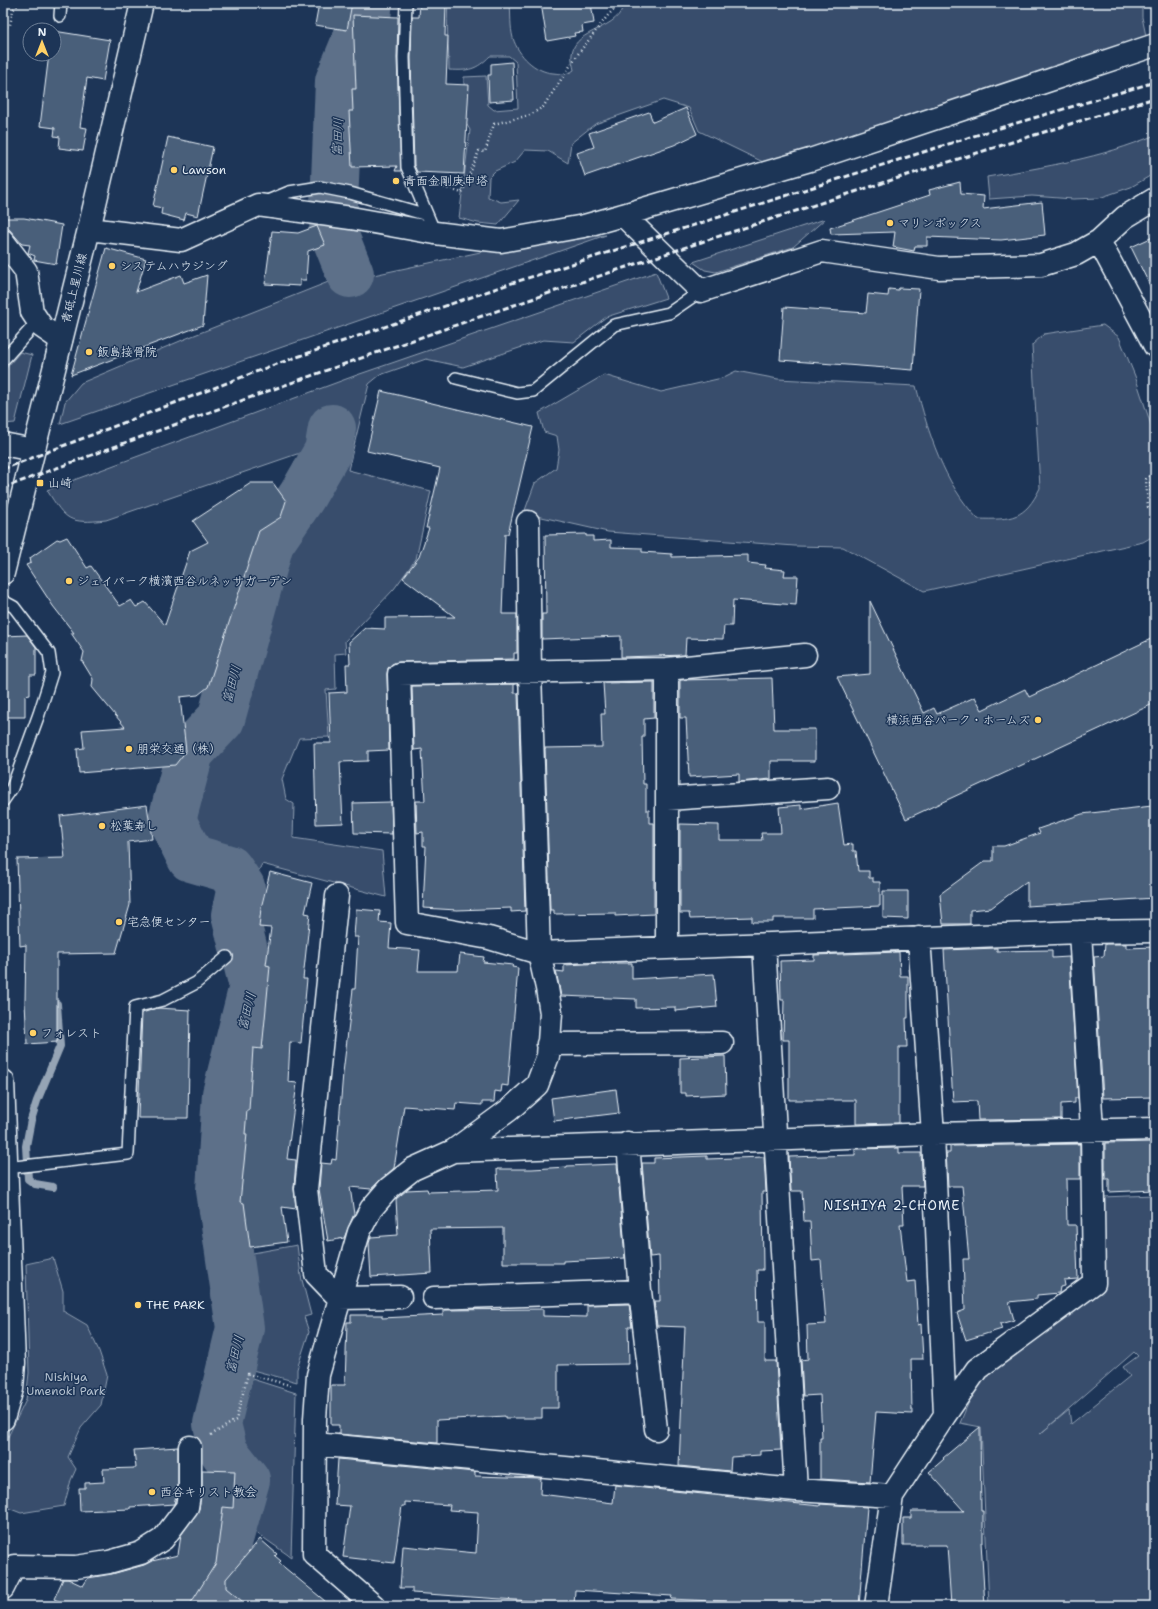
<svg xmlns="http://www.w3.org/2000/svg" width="1158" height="1609" font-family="'Shantell Sans','Klee One',sans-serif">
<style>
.green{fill:#374d6c;stroke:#909fb2;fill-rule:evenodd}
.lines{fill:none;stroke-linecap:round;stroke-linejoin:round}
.stream{stroke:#95a4b5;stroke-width:8}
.river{stroke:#5d7089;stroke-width:48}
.building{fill:#495e7a;stroke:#e8f1f8}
.lane-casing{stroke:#e8f1f8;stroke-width:14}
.street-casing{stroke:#e8f1f8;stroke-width:25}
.secondary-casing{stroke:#e8f1f8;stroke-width:25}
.path{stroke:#e8f1f8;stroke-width:2.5;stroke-dasharray:1 3;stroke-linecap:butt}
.lane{stroke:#1d3557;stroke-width:11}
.street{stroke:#1d3557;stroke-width:22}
.secondary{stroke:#1d3557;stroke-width:22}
.rail{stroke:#e8f1f8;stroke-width:3;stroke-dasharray:6 3;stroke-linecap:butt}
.poi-dot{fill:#ffd166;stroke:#1d3557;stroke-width:1.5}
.labels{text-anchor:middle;stroke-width:3;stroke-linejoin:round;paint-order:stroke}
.poi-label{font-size:12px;fill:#e8f1f8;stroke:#1d3557;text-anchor:start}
.street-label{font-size:12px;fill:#e8f1f8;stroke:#1d3557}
.park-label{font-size:12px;fill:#b3c0ce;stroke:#1d3557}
.water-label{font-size:13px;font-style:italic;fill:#b7c4d1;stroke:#1d3557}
.neighbourhood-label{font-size:13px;letter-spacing:1px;fill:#e8f1f8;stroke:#1d3557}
</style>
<rect width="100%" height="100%" fill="#1d3557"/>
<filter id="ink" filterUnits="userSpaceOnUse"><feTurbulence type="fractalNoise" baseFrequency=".025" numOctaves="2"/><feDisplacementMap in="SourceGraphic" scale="8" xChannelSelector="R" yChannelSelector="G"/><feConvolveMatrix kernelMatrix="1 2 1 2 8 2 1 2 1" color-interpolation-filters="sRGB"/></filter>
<g filter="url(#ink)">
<path class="green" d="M448,3H510C511,14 510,27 513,38C518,55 535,72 553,73C562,74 567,75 574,70C573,65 571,59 572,54C574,28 622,30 623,3H1142V17L1146,36L1139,59L984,93L765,163L699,131L689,108L663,100L595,124L571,143L568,163L548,151L525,150L515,162L495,171L489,177L488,197L501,202L519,200L498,225L478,223L459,218L470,130L464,120V77L486,76L488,105L494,110L518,108L516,62L509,56H490C476,70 469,71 449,70C449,47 446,25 448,3Z
M1155,135V173L1131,187L1099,198L1073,199L1032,196L989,199L987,177C1044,167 1102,158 1155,135Z
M825,219L793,247L716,272L705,270L693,262Z
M606,235L60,424L65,402L81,383L192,336L341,277L369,276L485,251Z
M656,272L666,298L606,317L574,342L543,340L463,367L426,359L380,375L369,384L348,470L431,491L416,559L394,589L345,641L346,653L335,654L336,689L326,690L329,737L299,738L282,779L286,799L294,804L293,838L382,851L386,897L262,864L250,888L237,869L195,851L180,821L194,756L225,722L276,543L304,509L322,477L338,466L337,455L297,454L106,520C69,524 66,521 47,490L357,375Z
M1103,325L1119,337L1135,376L1155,437V535L1143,542L924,591L843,547L795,546L608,532L524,513L535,483L556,468L559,450L557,436L544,432L539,413L604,375L661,392L722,378L736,371L778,379L916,386C928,432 944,484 978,519C1012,520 1025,519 1040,488L1032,345L1044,334Z
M20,352L32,355L15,423L3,424V372Z
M1155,1195V1606H989L981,1427L960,1423L981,1373L1100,1289L1102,1197ZM1134,1352L1138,1356L1123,1367L1130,1376L1071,1424L1069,1410L1040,1434Z
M297,1245L301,1276L311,1315L304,1317L309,1332L297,1369V1382L245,1368L231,1416L221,1421L247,1322L242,1255Z
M53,1258L63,1291V1311L87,1325L99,1351L107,1375L101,1405L81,1428L68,1457L76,1469L71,1480L64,1506L21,1513L3,1506V1447L26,1400L29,1373L26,1264Z
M252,1379L296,1393L291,1557L248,1527L250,1516L257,1514L255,1477L258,1468L228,1430L240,1422Z"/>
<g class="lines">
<path class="stream" d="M53,1187L35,1184L28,1179L26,1146L31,1120L37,1101L60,1046L57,1004"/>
<path class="river" d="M350,274L333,231L339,81L368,10L366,3
M217,1606L226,1550L246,1480L224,1452L217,1424L240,1328L220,1190L226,1094L253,986L235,915L241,887L229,869L191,858L172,820L190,752L221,719L270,543L302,496L328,451L332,428"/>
</g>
<path class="building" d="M319,3H352L347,30L315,25Z
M420,3H446L445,36H448L446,84L469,85L464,174L417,172L414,165L411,58L412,17H419Z
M541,3H591L594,23L582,25L583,32L574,33L575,36L547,41Z
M353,15L398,17L397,58L401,171H395L397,166L352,167L349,111H353L352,89H356Z
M54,31L110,40L103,81L87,78L80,127L87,128L83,151L59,148L60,137L54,136L55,128L40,126L49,54H54Z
M512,62L514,100L489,102L488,75H491V64Z
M686,108L697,134L674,145L585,176L577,153L594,147L589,133L649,112L653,122Z
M168,137L213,147L198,216L186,213L184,220L161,214L162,208L153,206Z
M960,182L961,194L984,196L983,209L1042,202L1045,235L1001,240L927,237V246H915L914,251L893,247L895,232L831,234L830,228L930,195L929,190Z
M3,218H24L62,225L56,264L34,260L35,256L28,253L30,245L22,244L3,222Z
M317,226L325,245L308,251L306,280H300V286L265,284L272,231L298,233Z
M1155,236V296L1131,247Z
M106,248L146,259L136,292L181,275L184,283L207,275L203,325L71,375Z
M899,288L919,289L913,370L780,360L784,307L866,313L868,294L888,296L889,289L898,290Z
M381,391L533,427L508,534H505L502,614H517V653H514V659L399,662L392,664L388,668L387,674L389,750L368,751V761L340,762L343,823L316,824L314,743H331L329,693L347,692L346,664H350L349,642L365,628L385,629V618L455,617L403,578L419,557L429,528H426L440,468L367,451Z
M251,483H273L286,501L281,517L259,531L208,687L198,695L180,697L186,751L175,765L79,773L77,749L84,748L82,730L125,727L92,687L93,679L82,661L84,652L71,633H74L53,606L26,565L31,563L30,558L57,539L60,540L67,537L87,568L91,566L120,606L131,600L136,607L145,602L165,625L190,551L208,542L193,521Z
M586,534V536H593V541L611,540V547L642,548V552L672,554V557L748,555V563L766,565L765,568L785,570L784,576H798L796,605L733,600L732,626H724L723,639L686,638L685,655L621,657V636L542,639V614H546L545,535Z
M870,601L924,713L934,708L937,714L975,697L982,710L1025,689L1029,697L1155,637V703L906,819L837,677L870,674Z
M27,635L36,647V675H30V695L25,696V717H3V652H5V636Z
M772,678L774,729H815V761H771V779L739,782V774L689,777L686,718H680V680Z
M654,682V718L644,719V737H642L643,784H646V810H649V823H654V914L615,916V913L554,914V910H550L545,748L602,747L601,714H605L603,683Z
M514,684V693H518L525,911L511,912V908L457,910L423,908L426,846H423V832L417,833L416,801H425L422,749L414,750L412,686Z
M391,802L392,834L354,833L353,803Z
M838,803L844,845L853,844V851H856L858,871H869V878H873V882H880V906L813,909V918H773V922H752V917L690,919L689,913H680V824L719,825V840H762L761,833H781L779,807L801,805V809Z
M147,805L152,839L128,842L130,905L116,953L57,954V1042L27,1044L25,1002L26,945L20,946L17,859L65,858L60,816Z
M1152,806L1155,838V898L1027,906V881L991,908L970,910V924H943L940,894L985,861H993V846H1004L1040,833L1038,829L1082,814Z
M270,872L312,883L305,913L310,914L303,979H307L301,1043L290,1042L288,1082L297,1083L287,1159L296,1160L294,1188L296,1209L282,1207L287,1242L250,1247L244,1203L240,1202L247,1134H245L247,1110H249L253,1048L262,1049L265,1019L270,966L266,965L271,928L259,927L261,908Z
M883,891H908V919L883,918Z
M356,909L380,911L379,922L391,923L389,948L420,950L418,971H458L460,954L484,957L483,962L513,965L512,967L518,968L508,1086L502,1085L501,1092L495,1091L494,1102H482V1105L456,1103L455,1110L404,1106L394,1168L371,1189L350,1187L354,1214L344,1238L328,1241L319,1189L321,1163L331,1164L332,1159L336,1160L343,1073L353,989H355L358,937H354Z
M1105,944H1126V948L1155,947V1097L1103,1098L1094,957L1104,956Z
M997,948V951L1052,950V958L1069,957L1078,1098H1075V1103L1061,1104V1119L978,1120L977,1101L953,1102L944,950Z
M899,952L900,976H908V1018H906L907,1047H899V1123L856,1124V1100H789V1040H783L784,1000H781L780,961L814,960V955Z
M605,963H632V979L714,974L717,1007L675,1011V1007L636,1008V999L561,996L556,971L564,972V965Z
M158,1008L190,1010L188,1118H138L142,1013Z
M725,1056L726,1094L686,1096V1093H680V1058Z
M616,1089L619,1113L554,1121L551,1098Z
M1155,1142V1190L1109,1192V1179H1105V1143Z
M1080,1144V1179H1066L1067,1225H1076L1078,1279L1064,1280L1065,1286L1060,1287L1059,1293L1037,1295V1299L1009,1302L1014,1320L1000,1324L1002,1329L966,1340L957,1313L965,1310L963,1259H969L962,1186H948L946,1153H950V1146Z
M899,1148V1153H921L923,1186H902L904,1225H900L907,1282L915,1281L918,1325L921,1324L923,1359H911L912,1414L876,1412L870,1482L820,1479V1438H822L820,1395L803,1396L801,1360L808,1359L807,1325L826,1324L821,1260L812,1261L810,1221H804L802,1191H791L789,1157L855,1155V1149Z
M707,1156V1159L764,1157L766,1192H762L763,1270H757L758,1322H765V1361H776L781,1450L760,1451V1455L731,1457L730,1471L679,1466L685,1327L657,1326L654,1301H660L659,1256L650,1257L642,1163H654V1158Z
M617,1164L625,1258L563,1261V1263H503V1228L430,1229L432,1273L371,1277L369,1243L371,1237L398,1235L396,1199L407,1190L427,1189L428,1192L498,1190L497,1169H532L567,1167V1166Z
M629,1304L632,1327H628L629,1364L558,1365V1408H542V1418H505V1416L437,1420V1443L339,1434V1425H331V1385H345L347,1322H351V1315H382V1318L443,1315V1310L543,1309V1316L587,1317V1305Z
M980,1427L981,1511H983V1542H981L985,1606H951L947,1545H903V1518H911V1511H964L929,1472L944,1459L943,1458Z
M178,1447V1487L174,1504L130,1507V1509L80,1511L79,1488H85V1483L104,1482L103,1469L136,1468L134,1450Z
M338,1459L475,1472V1476L541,1478L540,1494L613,1503L615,1485L820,1506V1504L867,1507L859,1606H731L732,1602L671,1599L672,1596L575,1590L574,1606H531V1601L412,1593V1588H400L403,1546L476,1553L478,1512L449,1510L450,1505L405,1502V1506H402L394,1563L343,1557L350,1506L335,1505Z
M202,1470L235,1471L233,1508L223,1507L216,1563L189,1606H69L54,1599L63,1579H68L83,1586L88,1578L112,1574L144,1565L152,1561L178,1555L181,1535L199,1509L202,1488Z
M260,1539L277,1554L275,1556L281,1561L279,1563L331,1606H248L226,1588V1579Z"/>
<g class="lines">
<defs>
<path id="lane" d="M406,3L404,58L407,167L435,233
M60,16L61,3
M265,202L289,192L320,187L350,193L427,215
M3,360L38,321
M456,378L517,393L533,391L614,325L669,313L701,291
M3,601L14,607L49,653L52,673L39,714L12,788L3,801
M6,1168L128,1154L135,1007L163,1000L196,983L227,957"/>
<path id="street" d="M623,215L701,291L822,251L939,268L1041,265L1076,254L1099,241L1125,217L1155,199
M89,229L181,240L258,205L351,218L435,233L501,241L584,226L623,215L810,160L1155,45
M3,241L26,271L32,312L42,327L61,340
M1099,241L1155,346
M3,444L33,450
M805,655L667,669L399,674L407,923L489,938L539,953L1080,932L1155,931
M668,799L828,788
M337,896L306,1189L316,1274L339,1298L400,1297
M919,938L933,1134L945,1415
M764,944L796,1490
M667,948V669
M548,1044L722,1043
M628,1143L640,1291L656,1429
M453,1151L933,1134L1155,1129
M434,1298L640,1291
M315,1444L796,1490L892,1496
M3,1588L14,1566L76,1567L109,1562L141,1553L163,1539L187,1507L190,1488V1447
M374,1606L314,1554L315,1419L318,1375L359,1232L371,1209L389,1188L413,1169L453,1151L509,1110L537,1085L548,1056L551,1013L547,988L539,953L530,672L528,522
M876,1606L892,1496L945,1415L977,1369L1094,1283L1092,1130L1080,932"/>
<path id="secondary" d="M3,573L89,229L142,3
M3,1081L14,1363L12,1389L3,1419"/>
</defs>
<use href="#lane" class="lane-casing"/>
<use href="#street" class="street-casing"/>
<use href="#secondary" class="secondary-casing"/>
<path class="path" d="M3,28L10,25L13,10L19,3
M436,185L462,193L479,151L485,152L494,124L530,115L543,107L578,54L609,14L621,3
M1155,470L1146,479L1148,507L1152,506L1150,483L1155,486
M1155,545L1153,546L1155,550
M211,1435L236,1420L248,1374L293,1386"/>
<use href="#lane" class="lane"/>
<use href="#street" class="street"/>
<use href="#secondary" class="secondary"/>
<path class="rail" d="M3,469L271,366L509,284L983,133L1155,82
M3,488C383,346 767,216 1155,98"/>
</g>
</g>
<g class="poi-dot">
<circle cx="174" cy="170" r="4"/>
<circle cx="396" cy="181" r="4"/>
<circle cx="890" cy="223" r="4"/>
<circle cx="112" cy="266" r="4"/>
<circle cx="89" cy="352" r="4"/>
<rect x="36" y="479" width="8" height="8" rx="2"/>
<circle cx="69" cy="581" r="4"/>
<circle cx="1038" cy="720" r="4"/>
<circle cx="129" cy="749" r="4"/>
<circle cx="102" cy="826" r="4"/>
<circle cx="119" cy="922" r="4"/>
<circle cx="33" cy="1033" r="4"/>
<circle cx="138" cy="1305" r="4"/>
<circle cx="152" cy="1492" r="4"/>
</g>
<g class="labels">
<g class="poi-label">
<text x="182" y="174">Lawson</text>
<text x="404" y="185">青面金剛庚申塔</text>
<text x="898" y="227">マリンボックス</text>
<text x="120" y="270">システムハウジング</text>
<text x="97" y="356">飯島接骨院</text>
<text x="48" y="487">山崎</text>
<text x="77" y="585">ジェイパーク横濱西谷ルネッサガーデン</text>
<text x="1030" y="724" text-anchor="end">横浜西谷パーク・ホームズ</text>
<text x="137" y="753">朋栄交通（株）</text>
<text x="110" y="830">松葉寿し</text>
<text x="127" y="926">宅急便センター</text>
<text x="41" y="1037">フォレスト</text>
<text x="146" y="1309">THE PARK</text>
<text x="160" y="1496">西谷キリスト教会</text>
</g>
<g class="street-label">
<text transform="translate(74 288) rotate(-76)" y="4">青砥上星川線</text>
</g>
<g class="park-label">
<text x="66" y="1381">Nishiya<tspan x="66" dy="14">Umenoki Park</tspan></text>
</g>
<g class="water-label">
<text transform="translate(337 137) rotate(-87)" y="5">富田川</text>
<text transform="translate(231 684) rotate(-75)" y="5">富田川</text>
<text transform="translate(246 1011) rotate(-76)" y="5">富田川</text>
<text transform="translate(234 1354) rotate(-76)" y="5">富田川</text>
</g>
<g class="neighbourhood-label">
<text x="892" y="1210">NISHIYA 2-CHOME</text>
</g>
</g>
<rect width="1158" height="1609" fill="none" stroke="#1d3557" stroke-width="16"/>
<rect x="8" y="8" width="1142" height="1593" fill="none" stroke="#e8f1f8" stroke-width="1.5" filter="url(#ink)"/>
<g transform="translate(42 42)"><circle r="19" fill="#1d3557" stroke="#6e8097"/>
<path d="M0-3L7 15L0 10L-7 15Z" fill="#ffd166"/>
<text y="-6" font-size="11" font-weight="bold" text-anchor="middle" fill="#e8f1f8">N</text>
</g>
</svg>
